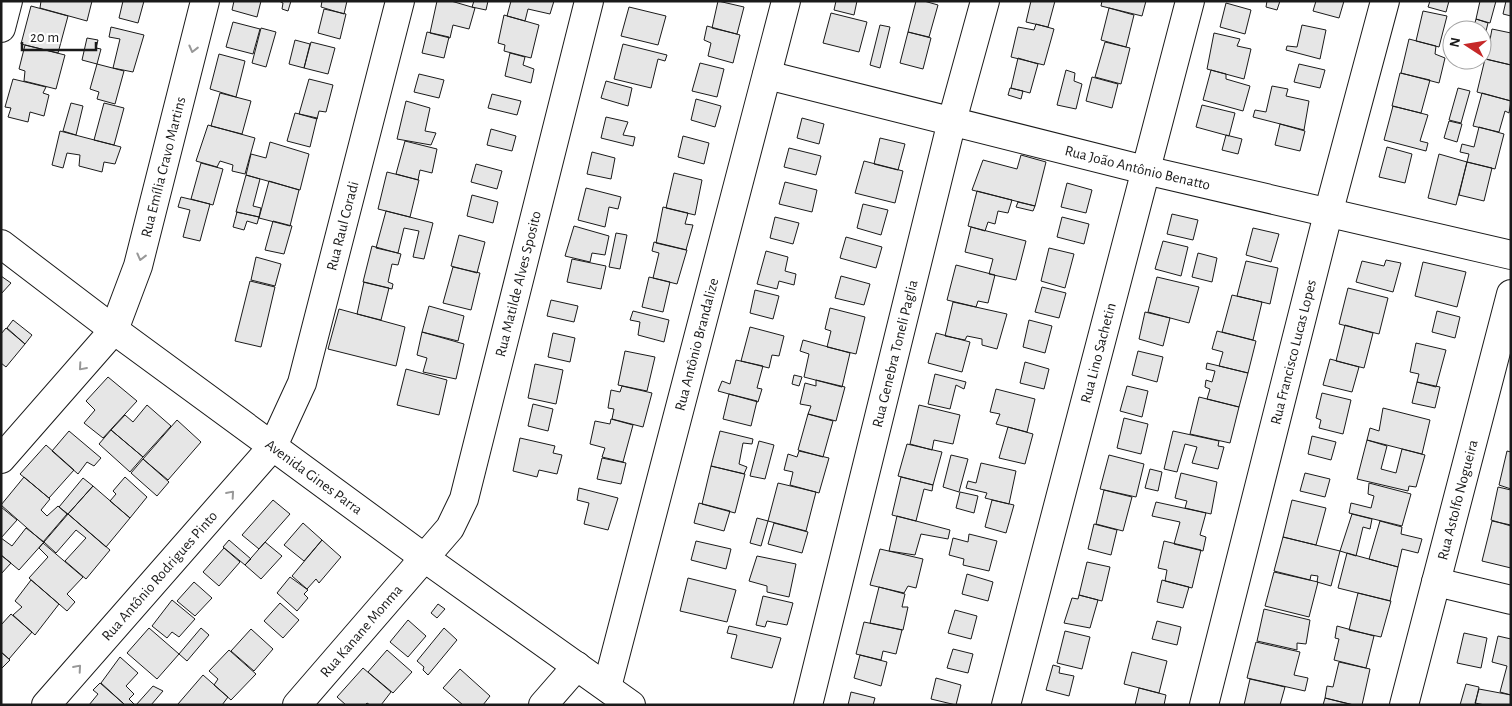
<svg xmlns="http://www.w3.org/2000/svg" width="1512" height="706" font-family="'Alegreya Sans',sans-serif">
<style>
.building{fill:#e6e6e6;stroke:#1a1a1a}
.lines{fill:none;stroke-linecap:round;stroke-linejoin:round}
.minor-casing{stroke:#1a1a1a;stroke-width:30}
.minor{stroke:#fff;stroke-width:28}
.oneway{stroke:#989898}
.labels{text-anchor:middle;stroke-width:4;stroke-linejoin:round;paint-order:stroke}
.street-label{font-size:15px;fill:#1a1a1a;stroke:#fff}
</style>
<rect width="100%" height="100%" fill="#fff"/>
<path class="building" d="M41,1H92L87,21L40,8Z
M123,1H144L138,23L119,18Z
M234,1H261L257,17L232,10Z
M279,1H291L288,11L282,9L283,3Z
M322,1H347L344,14L321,7Z
M437,1H451L475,8L469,29L453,25L450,38L430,33Z
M474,1H488L486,10L472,7Z
M511,1H554L550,14L528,9L525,21L507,16Z
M718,1L744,7L737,34L712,28Z
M836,1H857L854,15L834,10Z
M916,1H924L938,5L929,37L908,32Z
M1031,1H1055L1048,27L1026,22Z
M1102,1H1146L1142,16L1101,6Z
M1267,1H1280L1277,10L1266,7Z
M1316,1H1344L1339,18L1313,11Z
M1430,1H1449L1446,12L1428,7Z
M1480,1H1496L1490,23L1476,19Z
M1506,1H1511V16L1503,14Z
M1226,3L1251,10L1245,34L1220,27Z
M31,6L68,16L58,53L21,44Z
M629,7L666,16L658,45L621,36Z
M1109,8L1134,15L1126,47L1101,40Z
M324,9L346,14L340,39L318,33Z
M1423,11L1447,16L1439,47L1416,41Z
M831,13L867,22L859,52L823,43Z
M504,15L539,25L531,58L504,51L505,45L498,43Z
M1476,19L1488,23L1483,43L1489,45L1492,29L1511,33V65L1482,58V30H1473Z
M233,22L260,29L253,54L226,47Z
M1036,24L1054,29L1044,65L1011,57L1018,27L1034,30Z
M880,25L890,27L880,68L870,65Z
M1302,25L1326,30L1320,59L1286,50L1287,46L1297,47Z
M707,26L740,35L733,63L708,56L711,43L704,40Z
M111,27L144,35L133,72L113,68L120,39L109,37Z
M261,28L276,32L266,67L252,63Z
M427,32L449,37L444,58L422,53Z
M908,32L931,38L923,69L900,63Z
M1214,33L1240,39L1237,46L1251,49L1244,79L1207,69Z
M87,38L98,40L96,48L101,49L97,64L82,60Z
M1409,39L1436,46L1435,54L1445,58L1439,83L1401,73Z
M295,40L310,44L304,68L289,64Z
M311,42L335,48L328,74L304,68Z
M1105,42L1130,48L1121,84L1095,77Z
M623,44L667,55L665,61L658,59L651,88L614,79Z
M25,45L65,55L56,89L24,81L25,71L19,69Z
M510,53L525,57L523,65L534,69L531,83L505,76Z
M219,54L245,61L236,97L210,89Z
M1018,58L1038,64L1030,93L1011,88Z
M1485,59L1511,65V101L1477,92Z
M700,63L724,69L717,97L692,91Z
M97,64L124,71L115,104L97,99L99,92L90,89Z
M1299,64L1325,70L1320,88L1294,82Z
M1066,70L1075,73L1074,81L1082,84L1076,109L1057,105Z
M1211,70L1226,74V79L1250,86L1243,111L1203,100Z
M1400,73L1430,80L1421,113L1392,106Z
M419,74L444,80L439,98L414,92Z
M1092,77L1118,84L1112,108L1086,101Z
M13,79L46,87L43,93L49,95L44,116L30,112L28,122L8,117L11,108L5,107Z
M309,79L333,85L326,112L319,111L317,119L299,114Z
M606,81L632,88L628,106L601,98Z
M1272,86L1288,89L1286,96L1309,101L1304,130L1253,117L1255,110L1266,112Z
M1010,88L1023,91L1021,99L1008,95Z
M1458,88L1470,91L1461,123L1449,120Z
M220,93L251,101L242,134L211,126Z
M1482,93L1511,101L1509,113L1505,111L1499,132L1473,126Z
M492,94L521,101L517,115L488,108Z
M696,99L721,106L715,127L691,120Z
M406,101L430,108L425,131L436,133L431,145L397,139Z
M71,103L83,106L76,135L63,131Z
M104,103L124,108L114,145L94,140Z
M1202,105L1235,113L1229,136L1196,127Z
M1393,106L1428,115L1420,141L1428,143L1426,151L1384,140Z
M295,113L317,118L310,147L287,141Z
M606,117L628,122L623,135L635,137L633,146L601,138Z
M802,118L824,124L819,144L797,138Z
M1449,121L1462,124L1457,142L1444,138Z
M1280,124L1305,131L1300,151L1275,145Z
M208,125L255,138L245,174L232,171L233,165L220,161L217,167L196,161Z
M1479,127L1504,134L1495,169L1467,162L1469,154L1460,152L1462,144L1474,147Z
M491,129L516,136L512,151L487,145Z
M60,131L121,147L115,164L104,162L102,172L79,166L80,155L67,153L63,168L52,165Z
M1226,135L1242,139L1238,154L1222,150Z
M683,136L709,143L704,164L678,157Z
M880,138L905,144L898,170L874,164Z
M405,141L437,149L432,173L420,170L418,180L396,174Z
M270,142L309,154L300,190L246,175L251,154L266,158Z
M1387,147L1412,154L1405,183L1379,177Z
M789,148L821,156L816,175L784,167Z
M592,152L615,158L611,179L587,174Z
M1439,154L1467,162L1456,205L1428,198Z
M1021,155L1046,162L1035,206L972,190L983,160L1017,169Z
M864,161L903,171L895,203L855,193Z
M1467,162L1492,168L1484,201L1459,195Z
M201,163L223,169L213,205L191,199Z
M476,164L502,171L497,189L471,182Z
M387,172L419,180L410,217L378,209Z
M674,173L702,180L695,215L666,208Z
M246,175L260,179L253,206L261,208L259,217L236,212Z
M269,181L299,190L290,226L259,218Z
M785,182L817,190L812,212L779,204Z
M1067,183L1092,190L1086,213L1061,207Z
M586,188L621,197L618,209L609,207L605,227L578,220Z
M977,191L1012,200L1008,213L998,211L995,224L988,222L985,231L968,226Z
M472,195L498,202L493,223L467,216Z
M181,197L210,204L200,241L183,237L190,210L178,207Z
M1018,202L1035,206L1033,211L1016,207Z
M863,204L888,210L881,235L857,228Z
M663,207L688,213L685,224L693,225L686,250L656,243Z
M386,211L433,223L424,259L413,257L419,231L404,228L398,253L376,248Z
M237,212L259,217L257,224L247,221L244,230L233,227Z
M1172,214L1198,220L1193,240L1167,234Z
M775,217L799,223L793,244L770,238Z
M1062,217L1089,224L1084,244L1057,237Z
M273,221L292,226L284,254L265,250Z
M574,226L609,236L605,255L592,253L590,262L565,256Z
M971,227L1026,241L1016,280L989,274L993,259L965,252Z
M1253,228L1279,234L1271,262L1246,255Z
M616,233L627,235L620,269L609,267Z
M459,235L485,242L477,273L451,266Z
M846,237L882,247L876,268L840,258Z
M1163,241L1188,247L1181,276L1155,269Z
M654,242L687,250L677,284L653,278L659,253L652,251Z
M372,246L401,254L398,265L392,264L388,282L393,284L392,289L363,282Z
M1049,248L1074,254L1065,288L1041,281Z
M766,251L788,257L785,271L796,274L794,285L779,281L777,289L757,284Z
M1198,253L1217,258L1212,282L1192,277Z
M256,257L281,264L275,286L251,280Z
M572,259L606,266L601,289L567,282Z
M1386,260L1401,263L1393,292L1356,282L1362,261L1384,266Z
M1246,261L1278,268L1270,304L1237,296Z
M1423,262L1466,272L1457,307L1415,296Z
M956,265L995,275L988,303L978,301L976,307L947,300Z
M453,267L480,273L471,310L443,303Z
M1,276L11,283L1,294Z
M841,276L870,284L864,305L835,298Z
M649,277L670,282L663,312L642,307Z
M1157,277L1199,287L1189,323L1148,312Z
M250,281L275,287L261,347L235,341Z
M364,282L389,288L381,320L357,314Z
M1042,287L1066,293L1059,318L1035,312Z
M1348,288L1388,298L1379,334L1339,324Z
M755,290L779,296L773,319L750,313Z
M1232,295L1262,302L1253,340L1222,332Z
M551,300L578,306L574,322L547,316Z
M953,302L1007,314L997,349L982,345V339L967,336L965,340L945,336Z
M429,306L464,316L458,341L422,332Z
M830,308L865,317L856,354L827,347L831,331L825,329Z
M339,309L405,327L396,366L328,349Z
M633,311L669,320L664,342L638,335L640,322L630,320Z
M1437,311L1460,317L1455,338L1432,332Z
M1145,312L1170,318L1163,346L1139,339Z
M13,320L32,335L25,344L7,328Z
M1029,320L1052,326L1045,353L1023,347Z
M1345,325L1373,333L1364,368L1336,361Z
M750,327L784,336L779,356L772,355L769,368L741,361Z
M6,328L25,344L6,367L1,363V334Z
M1217,331L1256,341L1248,373L1219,366L1223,352L1212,349Z
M422,332L464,344L456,379L423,372L427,358L417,355Z
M553,333L575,338L570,362L548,357Z
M936,333L970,342L962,372L928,363Z
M803,340L850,353L842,387L804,377L809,354L800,351Z
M1416,343L1446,350L1436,387L1417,382L1419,374L1410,372Z
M625,351L655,357L647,391L618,385Z
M1138,351L1163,357L1157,382L1132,375Z
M1330,359L1359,367L1352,392L1323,385Z
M736,360L763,366L757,388L762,389L758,402L718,391L722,381L730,384Z
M1025,362L1049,369L1044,389L1020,383Z
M1207,363L1248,373L1239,407L1207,399L1210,389L1205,387L1206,380L1212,382L1215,371L1206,369Z
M535,364L563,370L556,404L528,398Z
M406,369L447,380L439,415L397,405Z
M935,374L966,382L964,389L956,385L950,409L928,404Z
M794,375L802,377L799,386L792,384Z
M108,377L137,401L103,438L84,423L95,410L86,401Z
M816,380L845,387L836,421L808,414L811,406L800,404L805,383L816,386Z
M1417,382L1440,387L1435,408L1412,403Z
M622,386L652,393L643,427L612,419L614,409L608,408L611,390L620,392Z
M1127,386L1148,391L1142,417L1120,411Z
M996,389L1035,399L1027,432L996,424L1000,414L990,412Z
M1322,393L1351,400L1343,434L1319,428L1321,420L1316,418Z
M729,394L757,401L751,426L723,419Z
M1199,397L1239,407L1230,443L1190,434Z
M533,404L553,409L548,431L528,426Z
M147,405L171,426L143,457L111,430L125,415L133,422Z
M919,405L960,415L953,444L934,440L932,450L910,444Z
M1383,408L1430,420L1422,454L1367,440L1370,428L1379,431Z
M808,414L833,421L823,457L798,450Z
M1124,418L1148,424L1141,454L1117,448Z
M611,419L633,425L623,462L602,457L605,448L590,444L595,421L610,424Z
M177,420L201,442L168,480L143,459Z
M1008,427L1033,434L1025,464L999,458Z
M111,430L143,457L130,472L99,444Z
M69,431L101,458L94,466L87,462L78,474L52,451Z
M720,431L753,439L752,444L743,443L739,464L747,467L744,474L711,466Z
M1173,431L1219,441L1218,446L1224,447L1218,469L1192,463L1197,447L1185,444L1177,472L1164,469Z
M1312,436L1336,442L1331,460L1308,454Z
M520,438L555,446L553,453L562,455L557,474L539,470L537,477L513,471Z
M1367,440L1387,446L1381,469L1396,473L1402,449L1425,455L1416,487L1409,486L1408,491L1357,479Z
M759,441L774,445L765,479L750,476Z
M907,444L942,452L933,485L898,476Z
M46,445L74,470L49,498L20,474Z
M799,451L829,458L819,493L790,485L793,472L784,470L788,454L797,457Z
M1507,451L1511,452V489L1499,485Z
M951,455L968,459L959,492L943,487Z
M1109,455L1144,464L1136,497L1100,489Z
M602,458L626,463L621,484L597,479Z
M143,459L169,482L157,496L131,473Z
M981,463L1016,471L1009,504L985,498L987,493L966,488L968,481L976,483Z
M711,466L745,474L735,513L702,504Z
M1150,469L1162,472L1158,491L1145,488Z
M1181,473L1217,482L1211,514L1185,508L1187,501L1175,498Z
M1305,473L1330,479L1325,497L1300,491Z
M24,477L50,499L41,510L47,516L58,506L67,514L43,542L1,505Z
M125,477L147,497L130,518L110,501L116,494L113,491Z
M901,477L933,485L932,491L924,489L916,521L892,515Z
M83,478L93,486L68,514L59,507Z
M778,483L816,492L806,531L768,521Z
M1369,483L1411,494L1402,526L1349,513L1351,503L1371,508L1374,496L1368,494Z
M93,486L130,518L106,547L68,514Z
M1498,487L1511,490V526L1491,520Z
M579,488L618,498L608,530L584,524L589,503L577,500Z
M1104,490L1132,497L1123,531L1096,524Z
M960,492L978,496L974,513L956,508Z
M273,500L290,514L259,549L242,535Z
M992,500L1014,505L1006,533L985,527Z
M1292,500L1326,508L1316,545L1283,537Z
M1156,502L1206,513L1200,535L1206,537L1203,551L1174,544L1180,522L1152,516Z
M699,503L730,511L724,531L694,523Z
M1,507L17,520L1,538Z
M68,514L110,550L86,579L65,561L86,538L76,530L56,553L44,542Z
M1352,514L1372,519L1370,529L1363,527L1356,556L1340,551Z
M897,516L950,530L948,539L921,534L915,555L889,551Z
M757,518L768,521L761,546L750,543Z
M1380,521L1402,527L1401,534L1422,539L1418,553L1402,549L1398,567L1369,559Z
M1492,521L1511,525V568L1482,561Z
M303,523L322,540L304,561L284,545Z
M774,523L808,532L802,553L768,544Z
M1094,524L1117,530L1111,555L1088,549Z
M26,528L44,542L19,570L1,555V538L12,546Z
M969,534L997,541L989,571L963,565L964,559L949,555L953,538L968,542Z
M1283,537L1340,551L1331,586L1317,582L1318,576L1311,575L1310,580L1274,571Z
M229,540L251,559L245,565L223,547Z
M322,540L341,557L319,583L316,579L307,589L292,576Z
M696,541L731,549L726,569L691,560Z
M1164,541L1201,550L1192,588L1165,581L1167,570L1158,568Z
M265,542L282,556L261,579L245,565Z
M43,543L83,577L67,594L75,602L67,611L29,578L48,557L39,548Z
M224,548L240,562L219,586L203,572Z
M880,549L923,559L916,588L908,586L904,593L870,585Z
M1347,553L1398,567L1390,601L1338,588Z
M1,555L11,563L1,574Z
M757,556L796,564L789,597L767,592V586L749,581Z
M1087,562L1110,567L1102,601L1079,595Z
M1274,572L1318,582L1309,617L1265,606Z
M967,574L993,582L988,601L962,594Z
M290,577L308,590L304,594L308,598L297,611L277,593Z
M688,578L736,590L727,622L680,611Z
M31,580L59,604L35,635L13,615L22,607L15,601Z
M1162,580L1189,587L1183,608L1157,602Z
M194,582L212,598L195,616L177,601Z
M879,587L905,594L902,607H908L903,630L870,623Z
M1358,593L1391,601L1381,637L1349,630Z
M1079,595L1098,600L1090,628L1064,623L1072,598L1078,599Z
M763,596L793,603L787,625L767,621L765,627L756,625Z
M172,600L195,619L179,637L172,632L167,638L152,626Z
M280,603L299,620L283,638L264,621Z
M438,604L445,609L437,618L431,613Z
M1264,609L1310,620L1306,644L1297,643V650L1257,641Z
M955,610L977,616L971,639L948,633Z
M11,614L32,632L9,659L1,652V625Z
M408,620L426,636L408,657L390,642Z
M1157,621L1181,627L1177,645L1152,639Z
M864,622L902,630L896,654L883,651L881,660L856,654Z
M729,626L781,638L772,668L731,658L737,635L727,633Z
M1337,626L1374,636L1366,668L1334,660L1339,639L1335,638Z
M149,628L179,654L157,679L127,653Z
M201,628L209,635L187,661L179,654Z
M444,628L457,640L428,675L423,670L424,667L417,661Z
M251,629L273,649L254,671L231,651Z
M1065,631L1090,637L1082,669L1057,663Z
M1464,633L1487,638L1481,668L1457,663Z
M1498,636L1511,639V695L1500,692L1507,666L1492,662Z
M1256,642L1300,652L1294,675L1308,678L1305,691L1247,678Z
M953,649L973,654L968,673L947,668Z
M229,650L256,674L231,700L214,685L218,679L209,671Z
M387,650L412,672L393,693L368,672Z
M1,652L10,660L1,669Z
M1132,652L1167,661L1159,693L1124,684Z
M860,655L887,662L881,686L854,678Z
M120,657L138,673L126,686L134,694L129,699L135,705H125L101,683Z
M1339,662L1370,669L1362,705H1354L1325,698L1327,686L1333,687Z
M1053,665L1060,667L1059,673L1074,676L1069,696L1046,690Z
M363,668L391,692L381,705H370L367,703L365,705H346L337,697Z
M460,669L490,696L483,705H463L443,688Z
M203,675L228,697L222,705H179L178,704Z
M936,678L961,685L956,705L931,699Z
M1250,679L1285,687L1280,705H1244Z
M100,683L124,704L123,705H89L98,694L93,690Z
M1466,684L1479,687L1475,705H1460Z
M153,686L163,691L151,705H136Z
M1139,688L1166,695L1164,705H1135Z
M1479,689L1511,695V705H1485L1475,703Z
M851,692L875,698L873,705H848Z
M1325,698L1353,705H1323Z"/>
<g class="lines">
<defs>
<g id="minor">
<path d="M1,28L8,1"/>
<path id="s1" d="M767,75L1145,170L1511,255"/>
<path id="s2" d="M1,244L114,330L426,559L631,705"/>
<path id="s3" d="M1,459L114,330L138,266L205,1"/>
<path d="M1436,582L1511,600"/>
<path id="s4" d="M607,687L786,1"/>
<path id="s5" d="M46,705L273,446L302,383L400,1"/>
<path id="s6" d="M297,705L450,528L464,499L589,1"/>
<path d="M543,705L577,666"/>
<path id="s7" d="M808,705L952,121L985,1"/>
<path id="s8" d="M1006,705L1190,1"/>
<path id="s9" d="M1204,705L1328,214L1385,1"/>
<path id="s10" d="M1404,705L1511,294"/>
</g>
</defs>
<use href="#minor" class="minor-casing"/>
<use href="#minor" class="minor"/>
</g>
<defs><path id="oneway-chevron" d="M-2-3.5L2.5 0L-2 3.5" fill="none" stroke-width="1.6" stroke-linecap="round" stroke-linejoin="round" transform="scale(1.25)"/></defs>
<g class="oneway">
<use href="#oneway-chevron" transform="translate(193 49) rotate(104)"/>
<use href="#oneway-chevron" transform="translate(141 257) rotate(104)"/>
<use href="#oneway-chevron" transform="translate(82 367) rotate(131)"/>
<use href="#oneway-chevron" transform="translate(231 494) rotate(-49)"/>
<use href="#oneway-chevron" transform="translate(78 668) rotate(-49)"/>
</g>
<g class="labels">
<g class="street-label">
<text dy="5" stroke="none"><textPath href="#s3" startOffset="342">Rua Emília Cravo Martins</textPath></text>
<text dy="5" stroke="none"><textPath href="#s1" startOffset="382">Rua João Antônio Benatto</textPath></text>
<text dy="5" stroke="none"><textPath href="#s5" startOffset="576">Rua Raul Coradi</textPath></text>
<text dy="5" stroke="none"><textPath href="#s6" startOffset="488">Rua Matilde Alves Sposito</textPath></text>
<text dy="5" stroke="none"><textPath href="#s4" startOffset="354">Rua Antônio Brandalize</textPath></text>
<text dy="5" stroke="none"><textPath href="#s7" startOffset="362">Rua Genebra Toneli Paglia</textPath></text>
<text dy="5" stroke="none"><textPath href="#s8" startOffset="364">Rua Lino Sachetin</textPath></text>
<text dy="5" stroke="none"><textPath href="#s9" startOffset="364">Rua Francisco Lucas Lopes</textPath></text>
<text dy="5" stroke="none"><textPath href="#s2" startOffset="390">Avenida Gines Parra</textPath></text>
<text dy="5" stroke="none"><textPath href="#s10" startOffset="212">Rua Astolfo Nogueira</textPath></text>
<text dy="5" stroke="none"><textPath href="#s5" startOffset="172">Rua Antônio Rodrigues Pinto</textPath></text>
<text dy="5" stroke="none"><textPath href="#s6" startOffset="98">Rua Kanane Monma</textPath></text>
</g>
</g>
<rect width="1512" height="706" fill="none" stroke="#1a1a1a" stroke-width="5"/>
<g transform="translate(1467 45) rotate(282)"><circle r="24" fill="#ffffff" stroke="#a3a3a3"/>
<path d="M0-4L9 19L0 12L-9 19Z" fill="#c62828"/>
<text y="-8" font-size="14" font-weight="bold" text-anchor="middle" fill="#1a1a1a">N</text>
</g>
<path d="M22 42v8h74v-8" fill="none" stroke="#1a1a1a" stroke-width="2.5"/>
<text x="30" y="42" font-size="15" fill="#1a1a1a" stroke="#ffffff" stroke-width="4" paint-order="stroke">20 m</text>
</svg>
